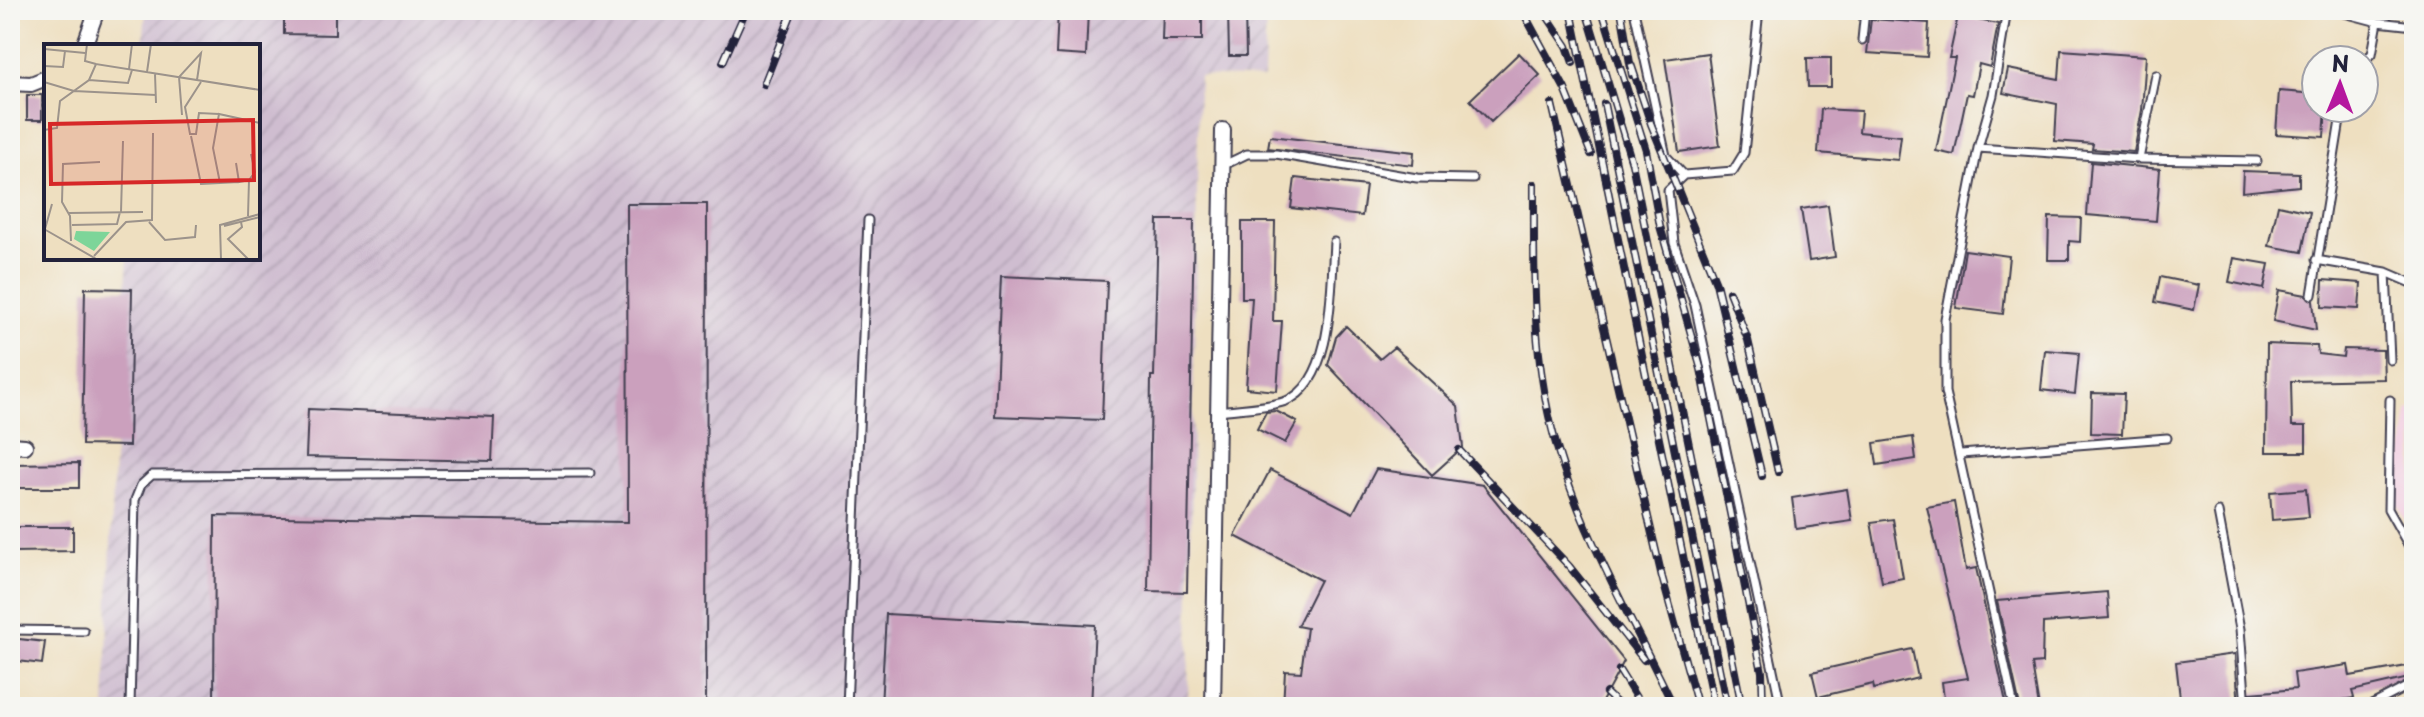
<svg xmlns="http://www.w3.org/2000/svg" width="2424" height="717" font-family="'Playpen Sans',sans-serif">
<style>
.built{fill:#f2cfe2}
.industrial{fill:url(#industrial-furrows)}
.building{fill:#cba0bd}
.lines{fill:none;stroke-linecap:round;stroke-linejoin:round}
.lane-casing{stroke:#413e4f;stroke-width:11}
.street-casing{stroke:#413e4f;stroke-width:18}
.lane{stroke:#fff;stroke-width:7}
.street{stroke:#fff;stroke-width:14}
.rail-casing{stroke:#22223b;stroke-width:8}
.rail{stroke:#f6f6f2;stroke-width:5;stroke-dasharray:15;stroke-linecap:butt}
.inset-road{fill:none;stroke:#9c938b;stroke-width:2}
.view{fill:#d62828;fill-opacity:0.15;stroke:#d62828;stroke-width:4}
.inset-edge{fill:none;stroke:#22223b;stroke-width:4}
</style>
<defs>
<pattern id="industrial-furrows" width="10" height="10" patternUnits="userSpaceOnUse" patternTransform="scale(2)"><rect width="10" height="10" fill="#cfbdd0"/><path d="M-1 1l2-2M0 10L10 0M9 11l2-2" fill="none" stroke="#b1a2b4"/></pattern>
</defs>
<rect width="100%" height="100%" fill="#f6f6f2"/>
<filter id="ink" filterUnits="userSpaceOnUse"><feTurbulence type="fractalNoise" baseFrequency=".0125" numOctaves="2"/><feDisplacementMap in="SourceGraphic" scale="16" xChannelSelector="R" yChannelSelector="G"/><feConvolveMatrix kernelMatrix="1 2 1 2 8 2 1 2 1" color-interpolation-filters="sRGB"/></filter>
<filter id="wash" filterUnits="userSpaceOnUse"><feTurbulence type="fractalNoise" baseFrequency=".006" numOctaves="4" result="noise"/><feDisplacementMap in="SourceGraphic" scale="32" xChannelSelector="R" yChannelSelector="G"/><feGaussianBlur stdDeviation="1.8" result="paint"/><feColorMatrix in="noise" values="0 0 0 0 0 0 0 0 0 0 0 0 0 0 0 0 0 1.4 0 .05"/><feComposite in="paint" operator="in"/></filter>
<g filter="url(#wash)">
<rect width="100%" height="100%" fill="#eedfc0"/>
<path class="built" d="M2414,409V538L2396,502L2408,411Z"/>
<path class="industrial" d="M146,10H1266L1264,79L1199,76L1188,707H105L114,457L128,258H258V46H143Z"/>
<g id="blocks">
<path class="building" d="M284,10H335V35L284,34Z
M1058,10H1088L1086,56L1056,54Z
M1163,10H1202V40H1162Z
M1228,10H1245L1246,56H1229Z
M1958,16L1998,24L1990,67L1979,64L1973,95L1967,94L1954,155L1936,151L1955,58H1949Z
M1871,19L1929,23L1927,57L1867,53Z
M2061,50L2146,56L2142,110L2134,152L2092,149L2093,144L2055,141L2057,104L2003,93L2008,69L2059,79Z
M1519,53L1540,75L1491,122L1470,100Z
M1708,53L1720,146L1679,152L1665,59Z
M1807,58H1831V87H1808Z
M2279,91L2316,94V108H2326L2324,137L2276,134Z
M27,95H42V120H27Z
M1821,109L1861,111L1859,132L1901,136L1898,160L1818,153Z
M1270,136L1414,152L1413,165L1268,148Z
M2091,162L2160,169L2156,221L2087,215Z
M2243,171L2299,173V186L2242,192Z
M1295,178L1366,186L1362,216L1291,208Z
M627,204H707L706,707H214L215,516L628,522Z
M1828,205L1835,257L1809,261L1801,209Z
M2278,205L2310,212L2302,252L2269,246Z
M2049,217L2081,218L2080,242L2069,241V260H2048Z
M1158,220H1194L1187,592L1148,591L1151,376H1154Z
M1242,222H1275L1273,321H1282L1277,391L1246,388L1252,298H1242Z
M1965,250L2009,256L2003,314L1956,308Z
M2234,258L2269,264L2264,289L2229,282Z
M1001,276L1107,281L1102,420L995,416Z
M2160,277L2199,285L2194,310L2155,302Z
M2323,280L2361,283L2359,309L2322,307Z
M85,288L132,289L129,446L82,445Z
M2279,290L2306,295L2313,301L2316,330L2273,321Z
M1346,326L1380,359L1394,347L1458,406L1463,447L1432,475L1328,365L1336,337Z
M2267,344L2317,346L2318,354L2343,357L2344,349L2383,350L2384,379L2291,381L2292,426H2306V452H2266Z
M2045,350L2079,353L2075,394L2041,390Z
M2092,393L2124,394L2122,434L2091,433Z
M308,409L494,417L492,461L306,457Z
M1276,411L1297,422L1285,443L1257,429L1266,412Z
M1913,437L1916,459L1877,465L1874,443Z
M79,463V488H10V464Z
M1376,469L1483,485L1624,661L1599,707H1283L1285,671L1301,672L1307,628L1297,626L1320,580L1235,536L1270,470L1353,513Z
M1847,489L1852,521L1796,529L1792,498Z
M2306,489L2309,517L2272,520L2270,492Z
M1954,502L1966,570L1976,568L2007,707H1945L1942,682L1968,678L1927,507Z
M1893,519L1903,578L1882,582L1871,522Z
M13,527H73V551L13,552Z
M2107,592L2109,618L2043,623L2042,663L2032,664L2039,707H2020L1997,601Z
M886,614L1095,625L1091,707H881Z
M10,638L45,642L42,664L10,660Z
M1912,649L1918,678L1874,689L1873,684L1818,697L1812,672Z
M2235,654L2239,707H2181L2176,662Z
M2348,665L2350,676L2407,666L2409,678L2352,691L2354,698L2299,707H2252L2251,693L2296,689L2294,673Z"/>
</g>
</g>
<g filter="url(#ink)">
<use href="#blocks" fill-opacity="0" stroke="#413e4f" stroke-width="2"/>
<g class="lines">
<defs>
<path id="lane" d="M1634,10L1666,156L1684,175L1733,171L1744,153L1759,10
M2007,10L1993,95L1978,148L1945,319V392L2014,707
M2333,10L2378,22L2414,26
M1862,40L1865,10
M2364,60L2372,54L2378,22
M1978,148L2139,159L2257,161
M2139,159L2156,75
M1222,166L1247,154H1276L1417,178L1473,179
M1684,175L1668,190L1674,243L1695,305L1781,707
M2316,260L2386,272L2414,284
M2386,272L2390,360
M2312,295L2342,108
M2390,400L2388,509L2414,555
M1218,411C1239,408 1266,408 1286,401C1334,382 1331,286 1334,242
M1961,454L2167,438
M2218,512L2240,629L2246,707
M10,630L84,631
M130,707L135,500L141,485L152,475L590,473
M847,707L868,220
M2368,707L2414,683"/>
<path id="street" d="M84,46L97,10
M10,83L31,84L46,78
M10,445L25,446
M1213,707L1223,130"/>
</defs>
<use href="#lane" class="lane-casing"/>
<use href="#street" class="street-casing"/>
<use href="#lane" class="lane"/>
<use href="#street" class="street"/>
<defs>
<path id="rail" d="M1522,10L1565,89L1591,154
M1543,10L1567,46L1573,63
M1571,10L1714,707
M1586,10L1632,163L1742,707
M1602,10L1646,150L1660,226L1701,369L1762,672L1763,707
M1621,10L1632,75
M723,62L746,10
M1631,64L1651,124L1716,283L1762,476
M764,84L793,10
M1552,104L1662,577L1698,707
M1604,104L1727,707
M1534,184C1534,262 1532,340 1549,416C1570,515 1631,616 1674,707
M1729,292L1748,340L1778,472
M1459,450L1569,566L1644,660
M1619,670L1642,707
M1606,693L1621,707"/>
</defs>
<use href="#rail" class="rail-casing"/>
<use href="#rail" class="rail"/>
</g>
</g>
<g transform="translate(44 44)">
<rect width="216" height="216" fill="#eedfc0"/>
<path d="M32,187L66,188L50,207L30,195Z" fill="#7dd599"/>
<path class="inset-road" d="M43,0L41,17L52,20M0,5L41,9M0,22L19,23L21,7M85,25L88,0M103,28L107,0M111,30L112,59M45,36L84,39L88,26M0,38L30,47L112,51M157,38L141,63L146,90H152L155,69L175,70M138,71L135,33L157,9L153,36M0,86L13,84L16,57L45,36L52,20L216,46M147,92L157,140L176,139M192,119L195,138L205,136L204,172M205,136L211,128L207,110M195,138L176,139L169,104L175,70L216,79M77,168L79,97M25,169L99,168M105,178L121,196L151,193L152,181M197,178L198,183L184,195L205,216M28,181L73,180L76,168M180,182L216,173M0,185L54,216M1,185L8,160M27,197L26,172L18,158L19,120L56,118M50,212L82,178L108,176L109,89M177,216L176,181L216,170"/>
<path class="view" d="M209,76L210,136L7,140L6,80Z"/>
<rect width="216" height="216" class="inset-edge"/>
</g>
<rect width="2424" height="717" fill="none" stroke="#f6f6f2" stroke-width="40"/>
<g transform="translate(2340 84) rotate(1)"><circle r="38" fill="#f6f6f2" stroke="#a1a1a9" stroke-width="2"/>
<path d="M0-6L14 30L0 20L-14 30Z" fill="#b5179e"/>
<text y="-12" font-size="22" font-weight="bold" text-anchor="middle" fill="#22223b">N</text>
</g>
</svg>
